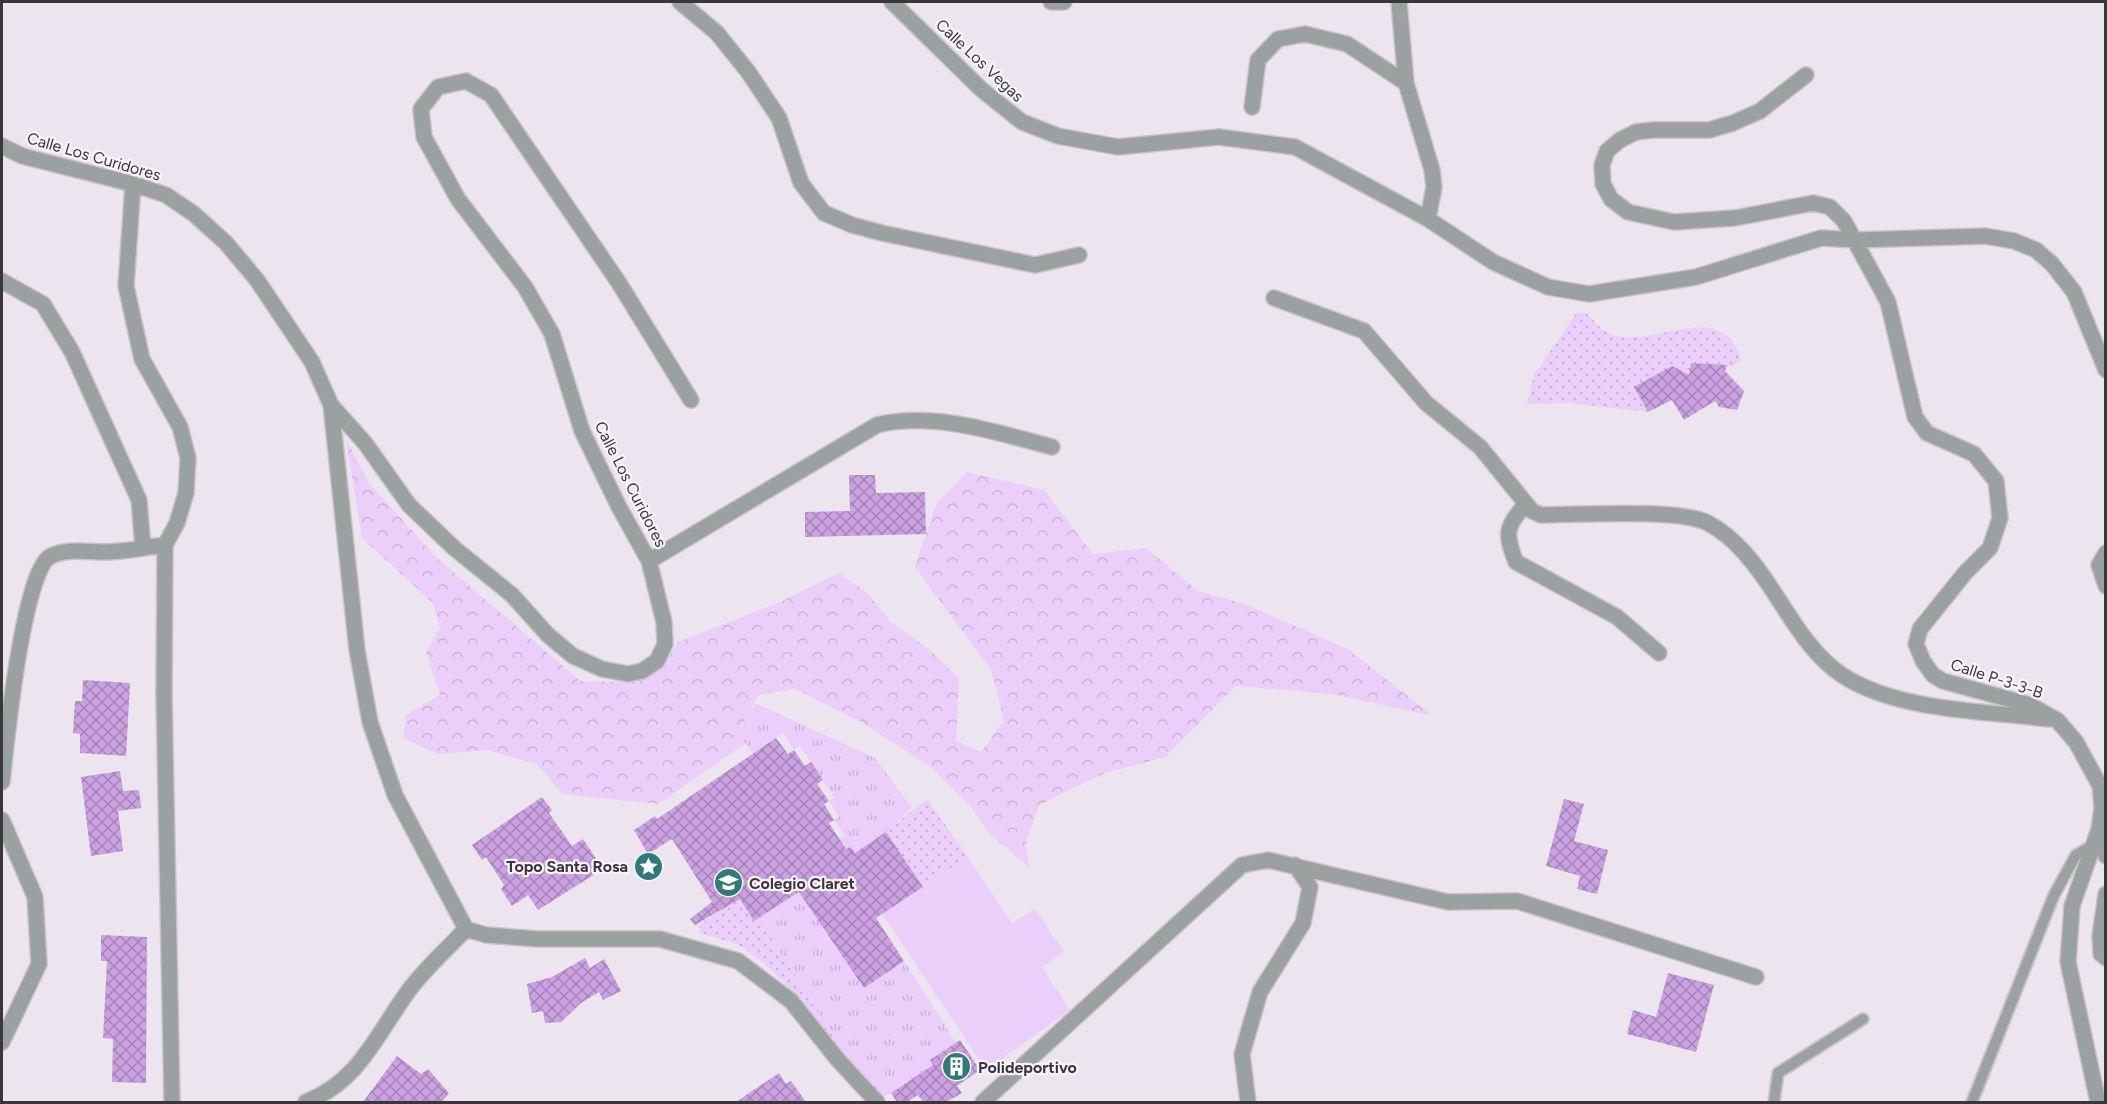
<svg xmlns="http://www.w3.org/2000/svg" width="2107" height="1104" font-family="Figtree,sans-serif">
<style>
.grass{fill:url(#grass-dots)}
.forest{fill:url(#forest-crowns)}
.park{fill:url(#park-tufts)}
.pitch{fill:#ebcef9}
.building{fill:url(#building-cross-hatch)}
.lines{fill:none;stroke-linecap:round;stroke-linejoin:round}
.lane-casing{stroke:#c8c2cb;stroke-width:14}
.street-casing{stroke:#c8c2cb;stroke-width:18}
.lane{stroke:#9ba1a1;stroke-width:10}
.street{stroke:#9ba1a1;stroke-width:15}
.labels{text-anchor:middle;stroke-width:4.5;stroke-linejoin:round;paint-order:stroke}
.street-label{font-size:16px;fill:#3a373b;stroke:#f9f3fd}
.poi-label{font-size:16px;font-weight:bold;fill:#3a373b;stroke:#f9f3fd;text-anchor:start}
</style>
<defs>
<pattern id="grass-dots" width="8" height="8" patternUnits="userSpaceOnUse" patternTransform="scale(1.5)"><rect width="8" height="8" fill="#ebcef9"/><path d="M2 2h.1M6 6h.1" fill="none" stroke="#cab2d6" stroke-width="1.8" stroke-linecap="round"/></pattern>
<pattern id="forest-crowns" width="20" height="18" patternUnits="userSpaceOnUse" patternTransform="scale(1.5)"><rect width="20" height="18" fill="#ebcef9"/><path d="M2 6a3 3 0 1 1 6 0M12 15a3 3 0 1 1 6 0" fill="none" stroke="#cab2d6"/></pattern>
<pattern id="park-tufts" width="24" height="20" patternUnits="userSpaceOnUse" patternTransform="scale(1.5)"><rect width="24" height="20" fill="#ebcef9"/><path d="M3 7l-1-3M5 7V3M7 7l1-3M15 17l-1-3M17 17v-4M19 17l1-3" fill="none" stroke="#cab2d6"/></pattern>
<pattern id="building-cross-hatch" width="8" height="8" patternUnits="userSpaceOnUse" patternTransform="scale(1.5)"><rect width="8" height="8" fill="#cba0e0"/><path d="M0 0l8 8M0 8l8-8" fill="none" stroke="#a683b7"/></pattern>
</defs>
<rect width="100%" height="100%" fill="#ece5ef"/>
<path class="grass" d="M1577,312L1588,314C1595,323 1604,333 1616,336C1657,346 1725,297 1741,361L1732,366L1691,363L1689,375L1672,366L1635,387L1648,412L1570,403L1527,404L1534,375Z
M927,799L968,857L923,887L886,832Z
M740,899L754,920L759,918L767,929L849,1062C820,1027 781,970 743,948C730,940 713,937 699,933L700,924Z"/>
<path class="forest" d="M346,439L369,483L436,557L580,681L628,682L662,668L678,642L778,603L839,573L868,594L892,623L931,651L959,679L956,741L981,752L1004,720L991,670L915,567L936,504L967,472L1044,490L1093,554L1146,548L1198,591L1245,604L1348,649L1433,716L1332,694L1236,686L1165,757L1105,773L1039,805L1026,843L1029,867L989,833L971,807L932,768L860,721L795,689L758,695L739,733L746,743L658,804L562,794L537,764L487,750L438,754L403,738L406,715L440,695L426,652L440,628L433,603L362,538Z"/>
<path class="park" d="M755,703L875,758L912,808L886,832L855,853L851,847L839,853L832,843L845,836L834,820L839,816L829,801L834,797L800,746L794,750L783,733L753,754L739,734Z
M805,888L810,907L864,988L904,961L956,1043L930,1060L933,1065L891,1093L879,1099L849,1062L759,918Z"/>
<path class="pitch" d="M968,857L1012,923L1035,909L1064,952L1042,967L1070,1010L986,1070L882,914Z"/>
<path class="building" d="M1691,363L1727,365L1725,371L1744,391L1737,410L1719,407L1715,401L1684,420L1672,400L1648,412L1634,387L1672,366L1689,375Z
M849,475H875L876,493L925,492L926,534L805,537V512L850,511Z
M83,680L130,683L126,756L80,753V734L73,733L75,701H82Z
M776,738L788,754L794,750L805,766L811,762L823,780L817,784L829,801L824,804L834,820L829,823L846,849L851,847L855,853L886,832L923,887L876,918L904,961L864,988L799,892L754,921L740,899L695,925L690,919L712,902L672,839L648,854L634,830L655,816L657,819Z
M120,771L123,791L139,790L141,808L118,811L123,851L91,856L81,777Z
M542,797L552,810L549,813L572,846L583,839L603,869L538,910L528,895L512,906L501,889L504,885L486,857L482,860L472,845Z
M1564,799L1584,804L1574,841L1608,850L1597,894L1577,889L1580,876L1546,866Z
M101,935L147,937L146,1083L112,1082L113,1039L103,1038L107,961H101Z
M585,958L590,968L604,959L621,991L603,1000L599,992L581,1003L561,1022L545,1023L543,1011L532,1013L527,984L552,977Z
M1668,973L1714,985L1696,1052L1627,1034L1633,1010L1656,1017Z
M960,1040L980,1070L957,1086L962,1093L946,1102H923L918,1095L907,1102H897L891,1093L933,1065L930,1060Z
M397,1056L421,1074L428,1069L449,1093L442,1102H363Z
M779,1073L786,1084L791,1081L806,1102H736Z"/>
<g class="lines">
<defs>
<path id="lane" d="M1774,1102L1778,1073L1863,1019
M1972,1102L2054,895L2076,855L2092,846"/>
<path id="street" d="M680,2L717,33L749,73L779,118L801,183L824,213L852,225L882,233L1035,265L1079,255
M892,2L982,90L1022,122L1058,136L1118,147L1219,137L1295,147L1428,219L1493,262L1548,287L1589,294L1696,277L1821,238L1857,240L1985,236L2014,241L2036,250L2052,264L2074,292L2106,370
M1051,2H1064
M1399,2L1406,83L1432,170L1434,187L1428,219
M1806,75L1760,111L1733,123L1709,130H1653L1636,132L1620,140L1607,151L1602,165L1603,184L1611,199L1628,212L1674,222L1735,218L1813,203L1830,207L1844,221L1888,302L1915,417L1927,433L1974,454L1996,481L2000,518L1990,548L1965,573L1920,629L1916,644L1923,661L1933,675L1943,681L2030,705L2057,720L2076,742L2100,786L2102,807L2099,829L2072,906L2068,962L2098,1102
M1252,107L1258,60L1278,39L1305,34L1347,44L1406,83
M2,146L22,156L133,184L166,195L194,214L226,243L257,280L312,362L331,405L365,443L409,505L454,548L512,595L548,635L573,656L602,669L628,674L642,671L657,661L665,644L664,622L649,561L619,507L582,431L552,334L525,287L458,199L424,137L421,109L438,87L466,81L491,95L619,283L691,400
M133,184L126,286L142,359L180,427L188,458L186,493L177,523L165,545L164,695L172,1102
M2,281L43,304L72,352L139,500L143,548
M1274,298L1364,331L1426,403L1480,447L1532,511L1541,515C1578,515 1679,508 1708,523C1736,538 1756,565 1773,591C1793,621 1811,654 1842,675C1896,711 1985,711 2049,719
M331,405L357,650L370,722L395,795L466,929L486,935L538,939H660L738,961L791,1001L838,1060L877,1102
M1525,505C1505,527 1505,535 1516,562L1617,617L1659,653
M2106,553L2099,565L2106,586
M649,561L877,425C933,411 999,433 1052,447
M2,782C6,746 23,569 51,556C68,548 87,552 105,552C125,552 145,547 165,545
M2,820L35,897L39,964L2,1042
M2099,829L2106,856
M2106,894L2100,936L2101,954L2106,958
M306,1102C358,1082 376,1036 407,993C423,970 446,950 466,929
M983,1102L1242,865L1268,860L1448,902L1517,901L1756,977
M1248,1102L1242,1054L1260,992L1303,923L1310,887L1295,865"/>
</defs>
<use href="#lane" class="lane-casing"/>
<use href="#street" class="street-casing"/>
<use href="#lane" class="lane"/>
<use href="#street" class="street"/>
</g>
<defs>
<symbol id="sight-disc" viewBox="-11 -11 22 22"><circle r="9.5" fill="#317a78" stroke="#f9f3fd"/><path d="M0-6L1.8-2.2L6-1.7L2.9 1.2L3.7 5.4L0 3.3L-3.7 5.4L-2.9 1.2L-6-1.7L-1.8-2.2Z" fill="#fff"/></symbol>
<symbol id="school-disc" viewBox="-11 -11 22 22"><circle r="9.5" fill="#317a78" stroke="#f9f3fd"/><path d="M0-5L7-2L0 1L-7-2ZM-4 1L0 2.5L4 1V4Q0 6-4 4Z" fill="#fff"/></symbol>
<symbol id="building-disc" viewBox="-11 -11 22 22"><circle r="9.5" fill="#317a78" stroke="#f9f3fd"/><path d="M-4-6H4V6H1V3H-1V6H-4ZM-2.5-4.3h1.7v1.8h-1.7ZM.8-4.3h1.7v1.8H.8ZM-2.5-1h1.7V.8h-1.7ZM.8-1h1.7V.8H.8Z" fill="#fff"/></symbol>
</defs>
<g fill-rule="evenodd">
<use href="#sight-disc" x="632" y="850" width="33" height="33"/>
<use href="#school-disc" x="712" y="866" width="33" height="33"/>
<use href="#building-disc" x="940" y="1050" width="33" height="33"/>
</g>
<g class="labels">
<g class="street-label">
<text transform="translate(980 60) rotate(43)" y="6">Calle Los Vegas</text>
<text transform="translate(94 156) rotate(16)" y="6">Calle Los Curidores</text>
<text transform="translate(631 484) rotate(63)" y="6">Calle Los Curidores</text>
<text transform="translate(1997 678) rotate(18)" y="6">Calle P-3-3-B</text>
</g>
<g class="poi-label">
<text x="628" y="872" text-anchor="end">Topo Santa Rosa</text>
<text x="749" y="889">Colegio Claret</text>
<text x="978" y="1073">Polideportivo</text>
</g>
</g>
<rect width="2107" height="1104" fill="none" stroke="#3a373b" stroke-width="6"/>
</svg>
